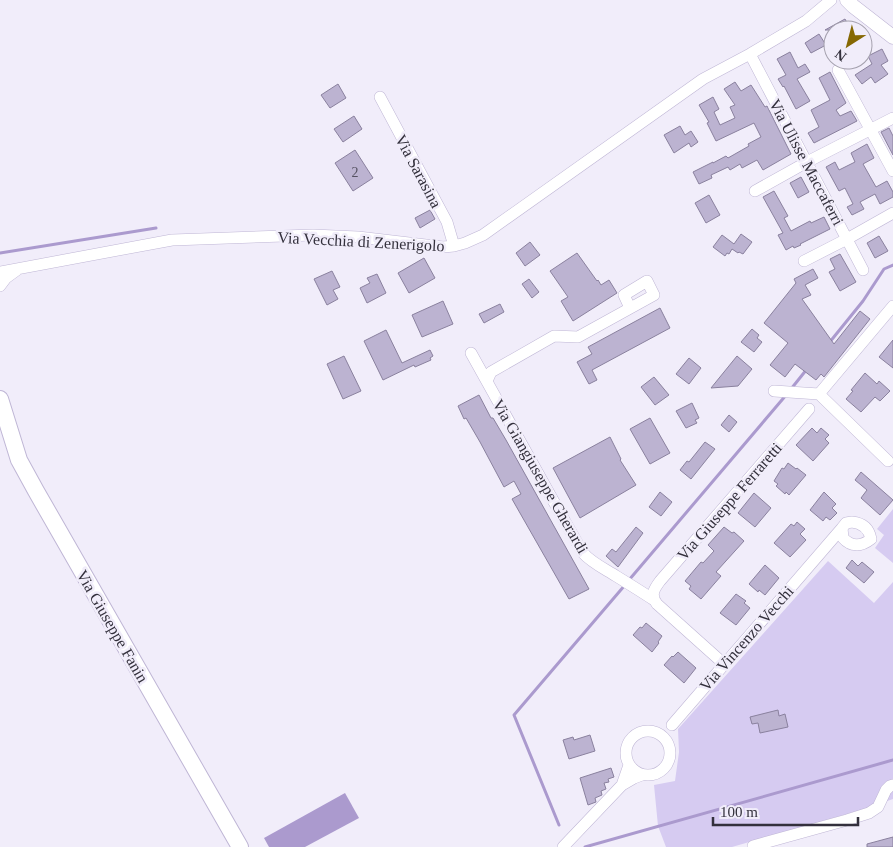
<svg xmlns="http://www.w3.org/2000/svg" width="893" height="847" font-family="'Times New Roman',serif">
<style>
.green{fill:#d6cbf1}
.water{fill:#ab9ace}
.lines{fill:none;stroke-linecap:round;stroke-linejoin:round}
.stream{stroke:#ab9ace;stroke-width:3}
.building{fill:#bcb3d1;stroke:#8a819e}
.minor-casing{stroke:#bfb6d5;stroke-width:12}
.tertiary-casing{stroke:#bfb6d5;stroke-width:15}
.secondary-casing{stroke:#bfb6d5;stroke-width:18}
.minor{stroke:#fff;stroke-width:11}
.tertiary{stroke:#fff;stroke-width:14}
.secondary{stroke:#fff;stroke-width:16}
.labels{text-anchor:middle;stroke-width:5;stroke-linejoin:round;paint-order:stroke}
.number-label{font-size:14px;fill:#555161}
.street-label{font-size:16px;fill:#33303c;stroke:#f1edfa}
</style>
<rect width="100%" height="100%" fill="#f1edfa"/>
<path class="green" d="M893,509V563L875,548L884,535L877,529Z
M828,561L874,603L893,582V799L861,810L732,847H666L658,826L654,785L675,781L679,752L678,729Z"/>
<path class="water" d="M345,793L359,818L305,847H269L264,838Z"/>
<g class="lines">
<path class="stream" d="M0,253L156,228
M829,343L863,301L884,269L893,265
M791,389L807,369
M629,580L787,394
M559,825L514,715L625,585
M585,847L893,760"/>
</g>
<path class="building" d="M845,19L851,30H825Z
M819,34L826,45L811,53L805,43Z
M882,49L888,61L881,65L888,74L875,83L871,77L862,84L855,75L872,64L868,56Z
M790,52L798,68L805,64L810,72L797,79L810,101L796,109L784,86L783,87L778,79L786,75L777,59Z
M830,72L846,103L836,110L840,116L851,111L857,121L814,143L808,133L819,127L811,110L830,100L819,78Z
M735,82L741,91L751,85L765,107L767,106L791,154L763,170L757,160L742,168L740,164L730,170L728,167L711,175L712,178L699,184L693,172L713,162V163L726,156L728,158L749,146L748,144L761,137L754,123L716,141L707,123L709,122L699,105L713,97L719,109L714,112L720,125L735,118L730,107L735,105L724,89Z
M338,84L346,98L330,108L321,95Z
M354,116L362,129L343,142L334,129Z
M680,126L685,135L691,131L698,142L691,147L689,143L674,153L664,135Z
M889,128L893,136V155L881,132Z
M867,144L874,158L863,164L876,187L887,181L893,192V197L880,204L875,194L860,202L864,209L852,215L847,207L853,204L845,188L839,191L826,167L835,162L839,170L855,162L851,153Z
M355,150L373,178L353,191L335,163Z
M801,177L809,192L798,198L790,183Z
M774,191L788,216L784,218L791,231L810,221L811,223L824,217L830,229L800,244L801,245L794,248L793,246L786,250L778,235L783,233L763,197Z
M709,195L720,215L706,223L695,203Z
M430,210L435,219L420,228L415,218Z
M741,234L752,242L743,254L739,252L738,253L732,249L729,254L727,253L725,256L713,247L722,235L734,244Z
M879,236L888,251L875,258L867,243Z
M530,242L540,255L525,266L516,253Z
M577,253L597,281L598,280L601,285L609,280L617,293L573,321L561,301L568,297L550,271Z
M840,254L856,282L840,291L829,272L835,269L830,259Z
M424,258L435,278L409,293L398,273Z
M813,269L818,278L805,285L811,295L802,299L834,344L860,311L870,319L824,377L821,374L816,380L795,364L785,377L770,365L788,343L764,323L796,283L794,279Z
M332,271L340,287L333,290L338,299L327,305L314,279Z
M377,274L386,293L367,303L360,288L370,283L367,278Z
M529,279L539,292L532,298L522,284Z
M443,301L453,324L422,337L412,315Z
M500,304L504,312L484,323L479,314Z
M660,308L670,328L592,370L597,380L589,384L577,362L592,354L588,347Z
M752,329L759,335L757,338L762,342L754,352L741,342Z
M386,330L402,363L430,350L433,356L430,358L431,360L415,367L414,365L383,380L364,341Z
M893,340V368L879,357Z
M344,356L361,391L343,399L327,364Z
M737,356L752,369L738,386L711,388Z
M689,358L701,368L689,384L676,374Z
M865,373L877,384L879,381L890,391L880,401L875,397L861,412L846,399L853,391L851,390Z
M654,377L669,395L655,405L641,387Z
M479,395L491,418H493L506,440L589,589L569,599L512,499L521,494L514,481L504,487L480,442L466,418L464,419L458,406Z
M692,403L699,418L695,420L697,423L686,428L676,411Z
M729,415L737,422L729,432L721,425Z
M650,418L670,453L650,464L630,429Z
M812,428L817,433L821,428L829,435L825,439L829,443L813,461L796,445Z
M610,437L621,459L620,460L636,485L580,518L553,468Z
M705,442L715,449L691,479L680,470L687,461L689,462Z
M788,463L796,469L797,468L806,475L789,495L786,492L785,494L776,486L778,484L774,481L782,468L784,469Z
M861,472L893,500L880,515L861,498L867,490L855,480Z
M660,492L672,502L661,516L649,507Z
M824,492L836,504L832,508L837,513L830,520L826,517L823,521L810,510Z
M754,493L771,508L755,527L738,513Z
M797,522L805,529L800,534L806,540L790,557L774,543L791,524L794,526Z
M636,527L643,533L618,567L606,556L612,549L616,552Z
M724,527L732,533L734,532L744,541L716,572L721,576L701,599L689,589L691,586L685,581L701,562L703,563L714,551L708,545Z
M852,560L858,566L862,562L874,572L864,583L846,568Z
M765,565L779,578L765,595L759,590L758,592L749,584Z
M736,594L746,601L744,603L750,608L736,625L720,613Z
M646,623L662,636L658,642L659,643L652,652L633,635L640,627L642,628Z
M678,652L696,668L684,683L664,665L672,656L673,657Z
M778,710L779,716L785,714L788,727L760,733L758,723L752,724L750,717Z
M590,735L595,751L569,759L563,740L573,737L574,740Z
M611,768L614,777L608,779L609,782L604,783L606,789L601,791L602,795L595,798L596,802L588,805L580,778Z
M893,837V847H867V844Z"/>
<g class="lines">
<defs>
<path id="minor" d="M750,54L863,270
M838,70L893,171
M380,97L447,222L454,246
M755,191L807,162L893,118
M804,261L847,239L893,213
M0,272L172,240L313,235L358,237L443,247L454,246L465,243L483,235L703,79L750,54L806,21L831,0
M0,286L6,278L17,270
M471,353L559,511L583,553C592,563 605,569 616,576C629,584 642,592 654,600
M487,381L491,372L554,336L578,337L654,295L647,281L624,295L630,308
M774,391L819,394L888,461
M819,394L893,306
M852,522C862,523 869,528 871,539C861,547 851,547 843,538L842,528L846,523Z
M724,664L657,604C650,595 654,589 660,581L809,409
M672,725L842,528
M626 753a22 22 0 1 1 44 0a22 22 0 1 1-44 0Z
M629,765L622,785L634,778L642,775
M753,846L847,820L869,813L878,807L886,790L890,786L893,785
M563,847L622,785"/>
<path id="tertiary" d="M847,0L853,6L893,37"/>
<path id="secondary" d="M0,399L19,460L36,491L240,847"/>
</defs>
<use href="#minor" class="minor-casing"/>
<use href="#tertiary" class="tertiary-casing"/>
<use href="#secondary" class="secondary-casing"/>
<use href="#minor" class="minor"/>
<use href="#tertiary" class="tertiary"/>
<use href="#secondary" class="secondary"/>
</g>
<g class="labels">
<g class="number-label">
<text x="355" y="177">2</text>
</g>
<g class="street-label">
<text transform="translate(807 162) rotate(62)" y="6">Via Ulisse Maccaferri</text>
<text transform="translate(419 171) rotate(62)" y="6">Via Sarasina</text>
<text transform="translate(361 241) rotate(3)" y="6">Via Vecchia di Zenerigolo</text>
<text transform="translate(541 476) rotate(60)" y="6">Via Giangiuseppe Gherardi</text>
<text transform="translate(729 501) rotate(-49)" y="6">Via Giuseppe Ferraretti</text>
<text transform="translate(113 626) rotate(60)" y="6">Via Giuseppe Fanin</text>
<text transform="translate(746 638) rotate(-49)" y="6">Via Vincenzo Vecchi</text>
</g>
</g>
<g transform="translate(848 45) rotate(216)"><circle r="24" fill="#f1edfa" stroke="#a5a1ae"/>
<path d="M0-4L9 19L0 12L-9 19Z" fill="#866803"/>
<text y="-8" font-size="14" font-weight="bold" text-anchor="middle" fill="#33303c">N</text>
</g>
<path d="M713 817v8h145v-8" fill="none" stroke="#33303c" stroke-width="2.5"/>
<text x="720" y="817" font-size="15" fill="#33303c" stroke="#f1edfa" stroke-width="4" paint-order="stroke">100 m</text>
</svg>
